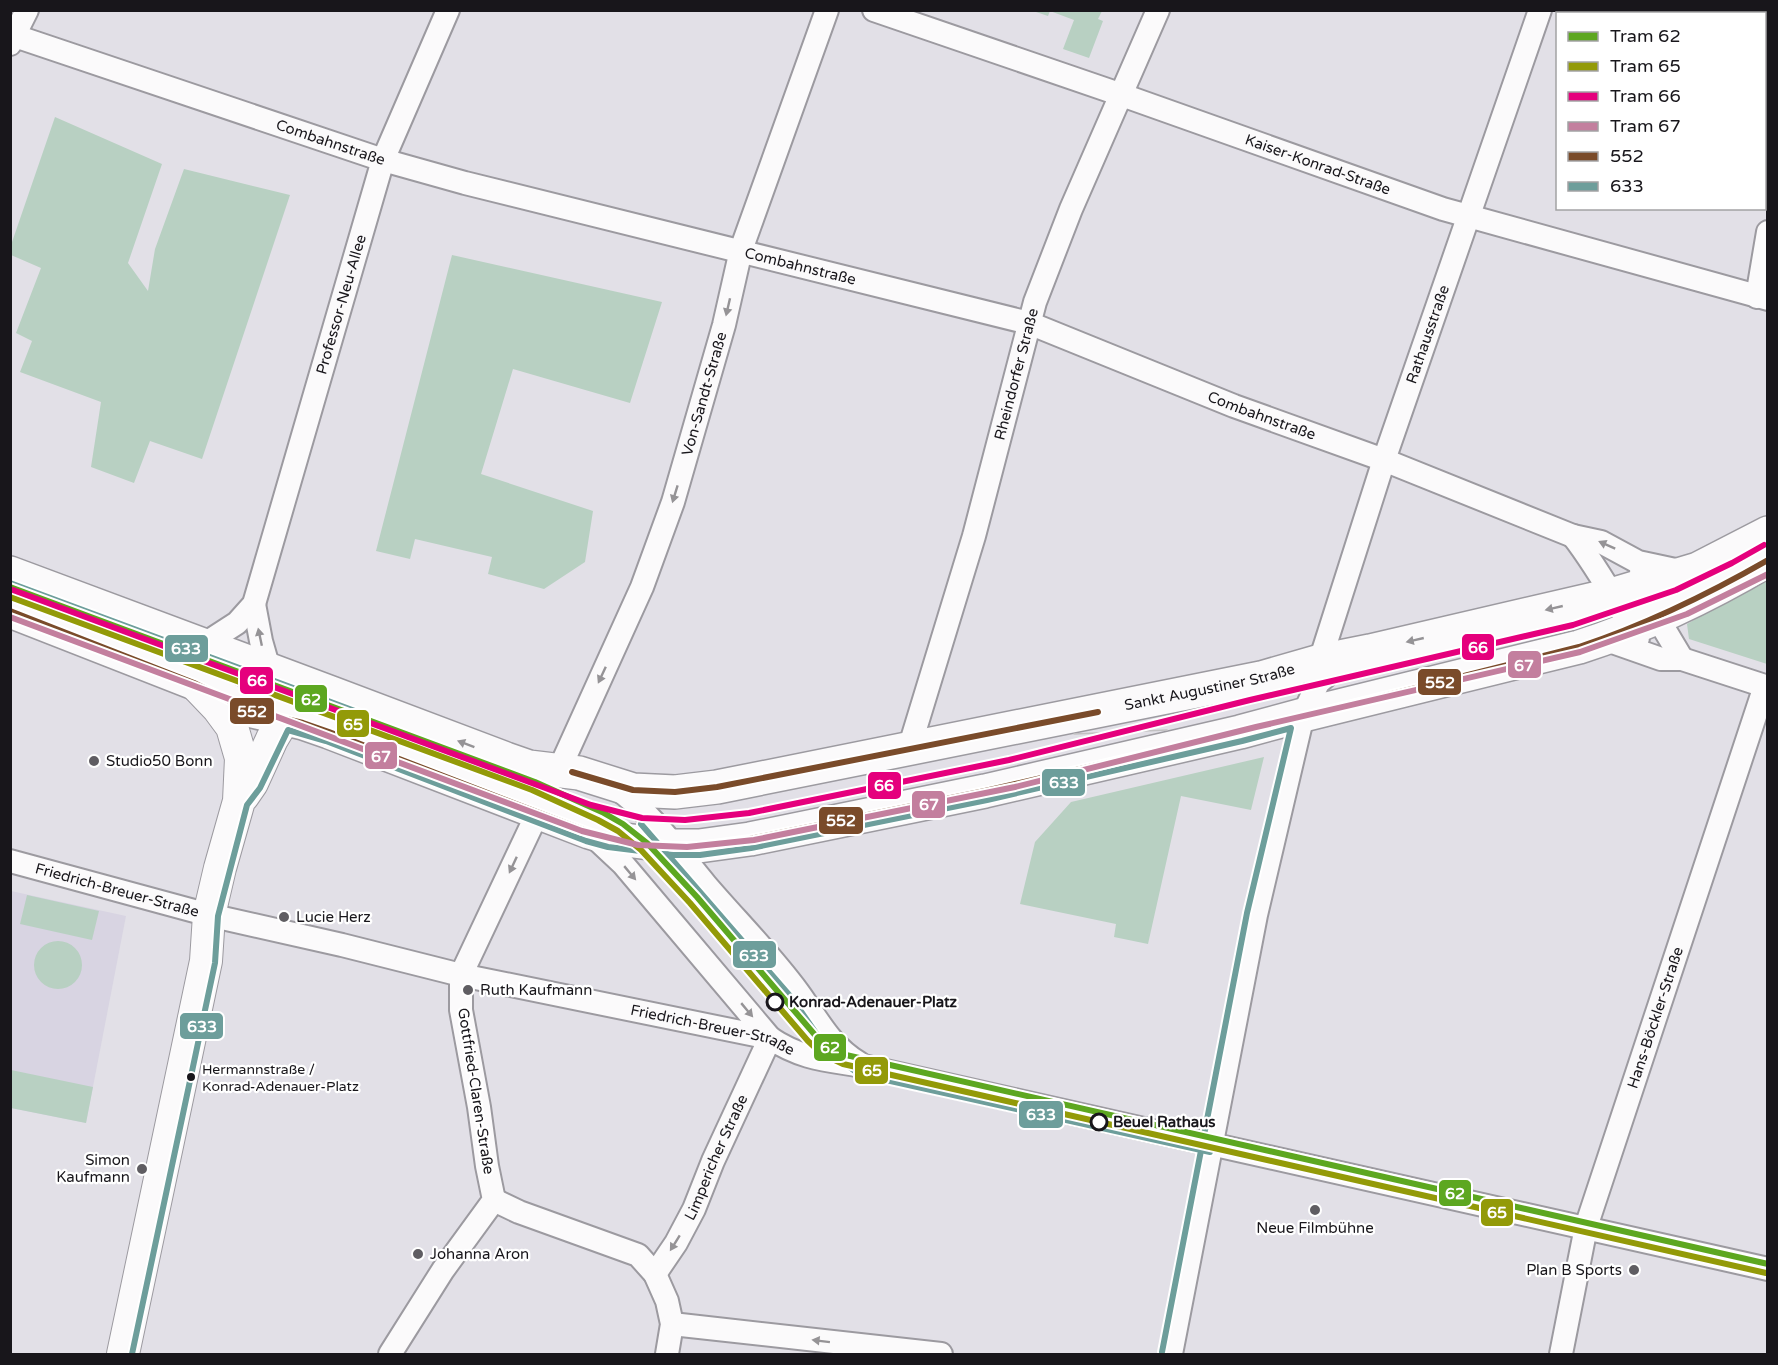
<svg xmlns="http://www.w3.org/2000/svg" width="1778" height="1365" font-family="'Varela Round',sans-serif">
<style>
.built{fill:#d8d4e2}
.green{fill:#b8d0c2}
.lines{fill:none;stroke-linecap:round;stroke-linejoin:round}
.street-casing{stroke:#9c9aa0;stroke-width:26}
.secondary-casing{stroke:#9c9aa0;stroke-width:34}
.primary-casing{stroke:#9c9aa0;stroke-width:36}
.street{stroke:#fbfafb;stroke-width:22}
.secondary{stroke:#fbfafb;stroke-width:32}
.primary{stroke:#fbfafb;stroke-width:33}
.tram{stroke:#c2c1c2;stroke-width:1.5}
.bus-1-casing{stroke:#fff;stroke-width:10}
.bus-2-casing{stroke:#fff;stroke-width:10}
.bus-1{stroke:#7a4b2a;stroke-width:6}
.bus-2{stroke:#6d9e9b;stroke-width:6}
.tram-1-casing{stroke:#fff;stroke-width:10}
.tram-2-casing{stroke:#fff;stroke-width:10}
.tram-3-casing{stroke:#fff;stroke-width:10}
.tram-4-casing{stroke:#fff;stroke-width:10}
.tram-1{stroke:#5da720;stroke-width:6}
.tram-2{stroke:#939a08;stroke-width:6}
.tram-3{stroke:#e5007d;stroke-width:6}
.tram-4{stroke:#c37f9e;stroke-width:6}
.oneway{fill:#959396}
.poi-dot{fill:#5f5d62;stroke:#fff;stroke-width:2}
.stop-dot{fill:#fff;stroke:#18161b;stroke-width:3}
.bus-dot{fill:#18161b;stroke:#fff;stroke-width:2}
.labels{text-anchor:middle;stroke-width:4.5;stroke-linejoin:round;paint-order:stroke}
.bus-label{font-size:14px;fill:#18161b;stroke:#fff;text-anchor:start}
.street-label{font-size:15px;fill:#18161b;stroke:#fff}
.poi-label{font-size:15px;fill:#18161b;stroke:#fff;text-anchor:start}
.stop-label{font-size:15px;font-weight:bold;fill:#18161b;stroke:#fff;text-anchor:start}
.line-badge{stroke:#fff;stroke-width:2}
.badge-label{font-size:16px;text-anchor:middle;font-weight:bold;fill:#fff}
</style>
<rect width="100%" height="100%" fill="#e2e0e7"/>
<path class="built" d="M11,891L126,916L86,1123L11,1108Z"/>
<path class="green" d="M1033,11H1102L1098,19L1103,21L1089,58L1063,49L1074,20L1050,11L1048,16Z
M55,117L162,164L128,263L148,291L155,249L184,169L290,195L202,459L150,441L134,483L91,467L101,402L20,372L32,341L16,333L41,268L11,255V245Z
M452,255L662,302L630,403L513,369L481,474L593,511L585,562L544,589L488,574L492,557L415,539L410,559L376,551Z
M1767,578V664L1689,639L1687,624Z
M1264,757L1251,810L1181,796L1148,944L1114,937L1116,924L1020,904L1035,842L1071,802Z
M27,895L99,911L92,940L20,924Z
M34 965a24 24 0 1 1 48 0a24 24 0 1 1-48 0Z
M11,1070L93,1087L86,1123L11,1108Z"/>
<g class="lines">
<defs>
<g id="street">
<path id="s1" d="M874,10L1122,95L1443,209L1768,299"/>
<path id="s2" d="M15,36L383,160L465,183L1029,323L1234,406L1384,460L1573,536L1601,542L1638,562L1680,571"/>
<path d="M10,44L27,10"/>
<path d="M1757,297L1768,232"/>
<path d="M1573,536C1598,568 1617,604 1638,638"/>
<path d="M1641,572L1657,617L1682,659"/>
<path d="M254,604L261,641L269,669"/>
<path d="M1604,639L1661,659H1682L1768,687"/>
<path id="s3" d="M203,645L237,623L254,604L383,160L448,10"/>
<path id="s4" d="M1320,661L1384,460L1540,10"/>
<path id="s5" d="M909,749L974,536L1035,302L1071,209L1158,10"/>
<path id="s6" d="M559,770L642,587L673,502L724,325L741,250L827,10"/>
<path d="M616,788C649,810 680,854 706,885C736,920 770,954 798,992C817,1018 830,1046 859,1063"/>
<path d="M592,835L623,864L770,1038"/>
<path id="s7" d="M10,861L209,915L342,945L461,975L770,1038C801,1059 827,1060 863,1066L1768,1269"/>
<path d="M494,1200L519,1212L638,1255L655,1274L667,1301L672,1324L667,1354"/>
<path id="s8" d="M655,1274L676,1243L694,1209L713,1161L770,1038"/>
<path d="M672,1324L941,1354"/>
<path d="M390,1354L443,1270L494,1200L487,1166L479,1107L461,1010V975L538,812"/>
<path d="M1171,1354L1256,915L1303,715L1318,683L1332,671L1350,661"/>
<path id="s9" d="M1561,1354L1586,1227L1765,686"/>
</g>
<path id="secondary" d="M243,796L252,783L272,739L284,719
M123,1354L206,961L209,915L220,868L239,801L241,758L232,727L218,708L197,686"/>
<g id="primary">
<path id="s10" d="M10,573C176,635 341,696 506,759L529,767L579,773L633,790L675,792L717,787L1261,678L1320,661L1370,651L1611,595L1698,569L1768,533"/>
<path d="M10,611L194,683L248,710L303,723L329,732L589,832L609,838L673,846H699L750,839L985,791L1240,732L1303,715L1579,647C1645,626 1709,595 1768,560"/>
</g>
</defs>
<use href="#street" class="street-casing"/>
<use href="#secondary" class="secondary-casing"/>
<use href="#primary" class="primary-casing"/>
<use href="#street" class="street"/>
<use href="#secondary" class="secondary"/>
<use href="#primary" class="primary"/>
<path class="tram" d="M1074,734L1167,730"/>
<defs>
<path id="bus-1" d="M10,611L194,683L248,710L303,723L329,732L589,832L609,838L673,846H699L750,839L985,791L1240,732L1579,647C1645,625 1707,595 1768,560
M572,772L633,790L675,792L717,787L1098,712"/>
<path id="bus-2" d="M10,583L363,714
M641,824L791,997L829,1052L859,1074L1210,1152
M132,1354L215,963L218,916L247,805L260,788L288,730L326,741L586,841L608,847L673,855H700L751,848L987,800L1242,741L1291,728L1247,913L1162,1352"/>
</defs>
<use href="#bus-1" class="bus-1-casing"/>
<use href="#bus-2" class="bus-2-casing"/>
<use href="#bus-1" class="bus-1"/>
<use href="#bus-2" class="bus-2"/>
<defs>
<path id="tram-1" d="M10,587L535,782L602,812L623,824L647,843L697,897L815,1035L827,1046L846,1055L1768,1264"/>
<path id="tram-2" d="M10,597L532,790L598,820L618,831L641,850L690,903L808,1041L822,1054L843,1064L1766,1273"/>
<path id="tram-3" d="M13,590L591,805L642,818L685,820L749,813L1009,760L1250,700L1573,625L1676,590L1732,563L1764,545"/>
<path id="tram-4" d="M10,617L582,831L638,845L687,847L754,840L1015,787L1256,727L1580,652L1687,614L1768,574"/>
</defs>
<use href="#tram-1" class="tram-1-casing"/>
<use href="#tram-2" class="tram-2-casing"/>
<use href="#tram-3" class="tram-3-casing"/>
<use href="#tram-4" class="tram-4-casing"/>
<use href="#tram-1" class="tram-1"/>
<use href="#tram-2" class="tram-2"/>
<use href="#tram-3" class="tram-3"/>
<use href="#tram-4" class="tram-4"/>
</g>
<defs><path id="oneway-solid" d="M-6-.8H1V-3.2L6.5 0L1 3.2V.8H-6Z" transform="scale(1.5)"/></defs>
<g class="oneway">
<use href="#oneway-solid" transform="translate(728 307) rotate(103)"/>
<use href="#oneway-solid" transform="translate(675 494) rotate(107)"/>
<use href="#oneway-solid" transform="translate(1607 545) rotate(-156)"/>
<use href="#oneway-solid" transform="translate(1554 608) rotate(167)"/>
<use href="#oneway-solid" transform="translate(260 637) rotate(-102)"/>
<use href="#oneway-solid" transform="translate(1415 640) rotate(167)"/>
<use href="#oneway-solid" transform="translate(602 675) rotate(115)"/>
<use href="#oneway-solid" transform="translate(466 744) rotate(-159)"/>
<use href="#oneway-solid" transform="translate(513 865) rotate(115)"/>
<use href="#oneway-solid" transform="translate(630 873) rotate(50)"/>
<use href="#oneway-solid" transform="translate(747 1010) rotate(50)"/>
<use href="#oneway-solid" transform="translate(675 1243) rotate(122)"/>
<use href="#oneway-solid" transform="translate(821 1341) rotate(-173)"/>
</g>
<g class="poi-dot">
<circle cx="94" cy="761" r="6"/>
<circle cx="284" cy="917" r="6"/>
<circle cx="468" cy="990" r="6"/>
<circle cx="142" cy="1169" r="6"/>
<circle cx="1315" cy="1210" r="6"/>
<circle cx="418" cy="1254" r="6"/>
<circle cx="1634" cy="1270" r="6"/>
</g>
<g class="stop-dot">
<circle cx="775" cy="1002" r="8"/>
<circle cx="1099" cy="1122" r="8"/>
</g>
<circle class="bus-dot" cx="191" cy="1077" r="5"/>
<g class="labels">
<g class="bus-label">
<text x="202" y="1074">Hermannstraße /<tspan x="202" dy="17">Konrad-Adenauer-Platz</tspan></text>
</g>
<g class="street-label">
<text dy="5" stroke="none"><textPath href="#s2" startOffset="333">Combahnstraße</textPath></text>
<text dy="5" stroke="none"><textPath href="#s1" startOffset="470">Kaiser-Konrad-Straße</textPath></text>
<text dy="5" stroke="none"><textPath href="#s2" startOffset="819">Combahnstraße</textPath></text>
<text dy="5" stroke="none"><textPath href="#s3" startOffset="378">Professor-Neu-Allee</textPath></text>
<text dy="5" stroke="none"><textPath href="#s4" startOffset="344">Rathausstraße</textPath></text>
<text dy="5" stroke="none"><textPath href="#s5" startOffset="390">Rheindorfer Straße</textPath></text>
<text dy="5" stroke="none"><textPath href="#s6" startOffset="404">Von-Sandt-Straße</textPath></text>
<text dy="5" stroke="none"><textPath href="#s2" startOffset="1305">Combahnstraße</textPath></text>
<text dy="5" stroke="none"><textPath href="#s10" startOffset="1248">Sankt Augustiner Straße</textPath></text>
<text dy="5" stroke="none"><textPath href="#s7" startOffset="111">Friedrich-Breuer-Straße</textPath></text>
<text dy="5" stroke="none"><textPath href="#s9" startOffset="350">Hans-Böckler-Straße</textPath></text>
<text dy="5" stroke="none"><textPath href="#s7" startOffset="723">Friedrich-Breuer-Straße</textPath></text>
<text transform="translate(476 1091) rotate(81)" y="5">Gottfried-Claren-Straße</text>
<text dy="5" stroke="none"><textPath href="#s8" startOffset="132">Limpericher Straße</textPath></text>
</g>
<g class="poi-label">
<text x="106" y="766">Studio50 Bonn</text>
<text x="296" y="922">Lucie Herz</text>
<text x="480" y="995">Ruth Kaufmann</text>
<text x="130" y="1165" text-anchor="end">Simon<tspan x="130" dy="17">Kaufmann</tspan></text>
<text x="1315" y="1233" text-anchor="middle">Neue Filmbühne</text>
<text x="430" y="1259">Johanna Aron</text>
<text x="1622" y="1275" text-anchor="end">Plan B Sports</text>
</g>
<g class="stop-label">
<text x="789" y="1007">Konrad-Adenauer-Platz</text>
<text x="1113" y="1127">Beuel Rathaus</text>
</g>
</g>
<g class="line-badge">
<rect x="1461" y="633" width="34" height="28" rx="6" fill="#e5007d"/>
<rect x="164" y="634" width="45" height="29" rx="6" fill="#6d9e9b"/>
<rect x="1507" y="650" width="35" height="29" rx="6" fill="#c37f9e"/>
<rect x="239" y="666" width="35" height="29" rx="6" fill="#e5007d"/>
<rect x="1417" y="668" width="45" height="28" rx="6" fill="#7a4b2a"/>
<rect x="294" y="684" width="34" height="29" rx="6" fill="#5da720"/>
<rect x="229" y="697" width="46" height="28" rx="6" fill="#7a4b2a"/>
<rect x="336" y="709" width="34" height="29" rx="6" fill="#939a08"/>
<rect x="364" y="741" width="34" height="29" rx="6" fill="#c37f9e"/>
<rect x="1041" y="768" width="45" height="29" rx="6" fill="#6d9e9b"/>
<rect x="867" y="771" width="35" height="29" rx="6" fill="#e5007d"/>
<rect x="911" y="790" width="35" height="29" rx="6" fill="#c37f9e"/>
<rect x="818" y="806" width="46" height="29" rx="6" fill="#7a4b2a"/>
<rect x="732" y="940" width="45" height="29" rx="6" fill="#6d9e9b"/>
<rect x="179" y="1012" width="45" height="28" rx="6" fill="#6d9e9b"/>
<rect x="813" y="1033" width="34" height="29" rx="6" fill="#5da720"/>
<rect x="854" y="1056" width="35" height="29" rx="6" fill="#939a08"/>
<rect x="1018" y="1100" width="46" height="29" rx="6" fill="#6d9e9b"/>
<rect x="1438" y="1179" width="34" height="28" rx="6" fill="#5da720"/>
<rect x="1480" y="1198" width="34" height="29" rx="6" fill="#939a08"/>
</g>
<g class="badge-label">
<text x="1478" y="653">66</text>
<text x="186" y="654">633</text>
<text x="1524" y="671">67</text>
<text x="257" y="686">66</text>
<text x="1440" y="688">552</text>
<text x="311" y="705">62</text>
<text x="252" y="717">552</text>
<text x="353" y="730">65</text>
<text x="381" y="762">67</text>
<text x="1064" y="788">633</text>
<text x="884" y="791">66</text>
<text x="929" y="810">67</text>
<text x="841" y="826">552</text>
<text x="754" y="961">633</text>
<text x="202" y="1032">633</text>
<text x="830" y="1053">62</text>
<text x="872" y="1076">65</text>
<text x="1041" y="1120">633</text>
<text x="1455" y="1199">62</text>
<text x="1497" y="1218">65</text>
</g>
<rect width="1778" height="1365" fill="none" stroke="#18161b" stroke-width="24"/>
<rect x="1556" y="12" width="210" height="198" fill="#ffffff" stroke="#a3a2a4" stroke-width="1.5"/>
<rect x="1568" y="32" width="30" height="9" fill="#5da720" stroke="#a3a2a4" stroke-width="1.5"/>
<text x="1610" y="42" font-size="18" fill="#18161b">Tram 62</text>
<rect x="1568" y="62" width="30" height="9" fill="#939a08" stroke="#a3a2a4" stroke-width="1.5"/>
<text x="1610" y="72" font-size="18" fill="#18161b">Tram 65</text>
<rect x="1568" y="92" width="30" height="9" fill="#e5007d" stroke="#a3a2a4" stroke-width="1.5"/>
<text x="1610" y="102" font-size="18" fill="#18161b">Tram 66</text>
<rect x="1568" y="122" width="30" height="9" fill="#c37f9e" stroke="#a3a2a4" stroke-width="1.5"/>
<text x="1610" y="132" font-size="18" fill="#18161b">Tram 67</text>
<rect x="1568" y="152" width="30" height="9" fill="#7a4b2a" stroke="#a3a2a4" stroke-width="1.5"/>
<text x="1610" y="162" font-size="18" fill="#18161b">552</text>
<rect x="1568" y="182" width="30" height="9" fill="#6d9e9b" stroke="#a3a2a4" stroke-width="1.5"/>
<text x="1610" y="192" font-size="18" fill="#18161b">633</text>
</svg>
